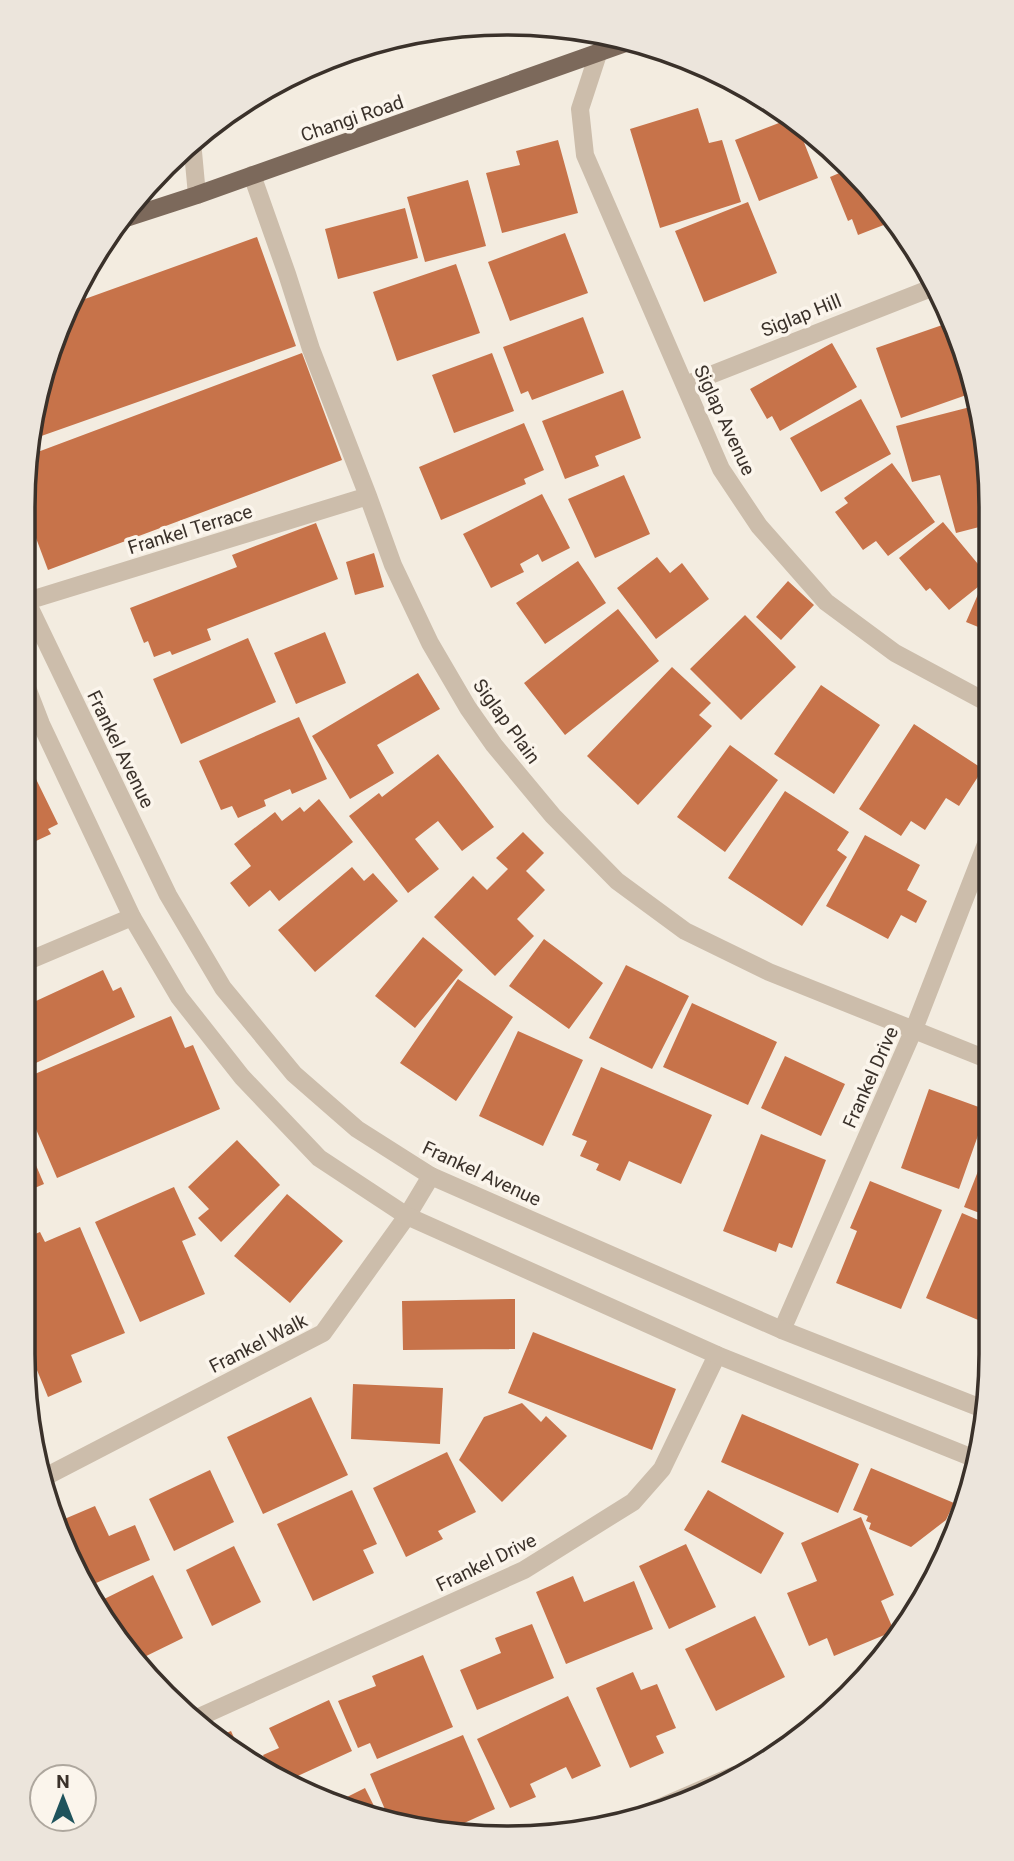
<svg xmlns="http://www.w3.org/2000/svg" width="1014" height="1861" font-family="Roboto,sans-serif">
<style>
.building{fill:#c7734a}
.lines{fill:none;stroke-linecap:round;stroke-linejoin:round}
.minor{stroke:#ccbdab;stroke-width:18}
.tertiary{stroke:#ccbdab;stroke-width:18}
.primary{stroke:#7c695b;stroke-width:18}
.labels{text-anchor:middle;stroke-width:7;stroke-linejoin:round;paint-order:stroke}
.street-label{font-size:19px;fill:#3a312a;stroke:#fbf5ec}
.rim{fill:none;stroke:#3a312a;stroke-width:3.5}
</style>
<rect width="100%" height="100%" fill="#f3ece0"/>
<path class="building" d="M698,108L709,143L722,140L741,202L660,228L630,129Z
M792,118L796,122L818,178L759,201L735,140Z
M813,133L827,143L841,160L831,164L825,148L819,150Z
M558,140L578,213L502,233L486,173L520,165L516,151Z
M849,169L886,211L894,221L858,235L852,219L848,221L830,177Z
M468,180L486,246L425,262L407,197Z
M748,202L777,273L704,302L675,231Z
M405,208L418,258L338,279L325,229Z
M565,233L588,293L510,321L488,262Z
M257,237L296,346L30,440L39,381L71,304Z
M456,264L480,333L397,361L373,292Z
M583,317L604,373L532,400L528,391L521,394L503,347Z
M951,322L965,351L975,392L901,418L876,348Z
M832,343L857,387L780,431L772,416L767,419L750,389Z
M302,353L342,460L48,570L24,506V476L27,456Z
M492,353L514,411L454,433L432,375Z
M623,390L641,438L595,456L599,466L565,479L542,421Z
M861,399L891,454L821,492L790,438Z
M978,405L987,444V458L984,459L987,471V525L956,533L940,475L912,482L896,426Z
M524,423L544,470L524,479L526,484L441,520L419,467Z
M892,463L935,522L888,556L876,541L863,550L835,512L848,503L844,498Z
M624,475L650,534L595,558L568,499Z
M542,494L570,548L542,562L538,554L520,564L524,572L491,588L463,534Z
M943,522L988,576V579L949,610L930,588L926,591L899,558Z
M316,523L338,579L207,629L211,640L172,655L170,651L154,657L148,641L144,643L130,608L237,567L232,555Z
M374,553L384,587L355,595L346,562Z
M657,557L670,573L682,563L709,599L656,639L617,588Z
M578,561L606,603L545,644L516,603Z
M788,581L814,605L781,640L756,617Z
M982,585L988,588V631L966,622Z
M618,609L659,661L565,735L524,683Z
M745,615L796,667L741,720L690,669Z
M325,632L346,683L296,704L274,653Z
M248,638L276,702L181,744L153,679Z
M672,667L711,703L699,715L712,726L638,805L587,756Z
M418,673L440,709L377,745L394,773L350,799L312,736Z
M821,685L880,725L834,794L774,754Z
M299,717L327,779L292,794L290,789L264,800L266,806L238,818L232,806L221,810L199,761Z
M914,724L983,769L959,806L946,798L925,830L911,821L901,836L859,809Z
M730,745L778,780L725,852L677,817Z
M438,754L494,827L462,851L438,821L415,839L439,869L408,893L349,816L379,793L382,797Z
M36,779L58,824L48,829L51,834L23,847V785Z
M785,791L849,832L837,850L847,857L802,926L728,878Z
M319,799L353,842L279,901L270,890L249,907L230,883L251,866L234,844L275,812L282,821L300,807L304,812Z
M523,832L544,853L526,871L545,890L517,919L534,936L495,976L434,917L473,876L487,890L508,869L496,858Z
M865,835L920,865L907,890L927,901L916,923L901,915L888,939L826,906Z
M352,867L364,881L373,873L398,901L315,972L278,930Z
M423,937L463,970L415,1028L375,996Z
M544,939L603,983L569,1029L509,986Z
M626,965L689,996L652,1069L589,1038Z
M103,970L113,991L121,987L135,1017L25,1068L23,1064V1007Z
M458,979L513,1017L456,1101L400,1063Z
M692,1003L777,1042L748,1105L663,1067Z
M171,1016L185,1048L193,1045L220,1109L57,1178L23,1099V1079Z
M518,1031L583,1060L543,1146L479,1116Z
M785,1056L845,1084L821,1136L761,1108Z
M601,1067L712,1115L681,1184L629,1161L620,1181L596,1170L599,1164L580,1156L587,1141L572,1135Z
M929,1089L987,1110L959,1189L901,1168Z
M761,1134L826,1160L792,1248L779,1243L776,1252L723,1231Z
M23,1135L44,1184L23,1193Z
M237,1140L280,1185L221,1242L198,1218L209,1209L188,1187Z
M989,1143L990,1217L964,1207Z
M870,1181L942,1210L901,1309L836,1283L857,1231L850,1228Z
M174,1187L196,1235L182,1241L205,1294L140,1322L95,1222Z
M287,1194L343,1241L290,1303L234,1256Z
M962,1213L990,1225V1325L926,1298Z
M80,1227L125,1333L71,1355L82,1382L48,1397L23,1336V1239L40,1232L45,1242Z
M515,1299V1349L403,1350L402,1301Z
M533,1332L676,1389L652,1450L508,1393Z
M353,1384L443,1388L440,1444L351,1439Z
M311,1397L348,1475L263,1514L227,1437Z
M522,1403L541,1422L546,1416L567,1436L502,1502L459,1460L484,1417Z
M742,1414L859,1464L838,1513L721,1462Z
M447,1452L476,1512L438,1531L443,1539L406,1557L373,1488Z
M871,1468L954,1503L946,1520L911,1547L869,1529L871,1523L866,1521L868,1516L853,1510Z
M210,1470L234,1522L174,1551L149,1499Z
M352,1490L377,1544L363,1550L374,1573L313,1601L277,1524Z
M708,1490L784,1533L761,1574L684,1530Z
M95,1506L109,1536L135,1525L150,1560L89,1586L55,1523Z
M861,1517L894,1595L881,1601L894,1631L834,1656L827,1638L809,1646L787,1593L817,1581L801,1543Z
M686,1544L716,1607L669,1629L639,1566Z
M234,1546L261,1602L212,1626L186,1570Z
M153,1575L183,1638L136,1661L128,1651L123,1649L98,1602Z
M573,1576L584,1602L634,1581L653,1629L566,1664L536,1592Z
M755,1616L785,1677L716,1711L685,1649Z
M532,1624L554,1678L477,1710L460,1670L501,1653L495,1638Z
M423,1655L453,1727L377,1759L370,1743L358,1748L338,1701L376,1686L372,1676Z
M633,1672L641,1690L657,1684L676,1728L656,1736L664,1753L630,1768L596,1688Z
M568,1696L601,1766L572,1779L566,1767L530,1784L536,1797L510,1808L477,1739Z
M329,1700L352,1751L289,1780L272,1772L263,1755L279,1748L269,1728Z
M231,1731L244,1760L217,1737Z
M463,1735L495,1809L451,1829L397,1823L394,1817L389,1819L370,1774Z
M365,1788L382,1822L337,1802Z"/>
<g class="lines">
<path class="minor" d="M608,36L598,54L580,109L585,155L721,469L759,526L826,602L895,653L988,703
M192,141L197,195
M252,175L287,274L311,349L368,496L393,565L430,643L468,708L494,745L553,816L617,881L685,931L769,972L989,1060
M685,385L934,287
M24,602L368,496
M23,963L132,917
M782,1330L914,1029L988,839
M43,1478L323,1333L407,1216L431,1176
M197,1718L524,1570L633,1502L662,1469L717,1355
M654,1810L735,1775"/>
<path class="tertiary" d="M24,596L168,895L223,988L294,1074L357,1129L431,1176L782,1330L986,1410
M24,680L41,724L132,917L179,997L242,1077L319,1158L407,1216L717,1355L978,1460"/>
<path class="primary" d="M120,220L197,195L631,41"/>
</g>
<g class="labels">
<g class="street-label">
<text transform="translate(352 118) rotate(-19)" y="7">Changi Road</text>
<text transform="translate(801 315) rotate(-22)" y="7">Siglap Hill</text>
<text transform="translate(725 420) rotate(65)" y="7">Siglap Avenue</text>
<text transform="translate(190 529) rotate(-17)" y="7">Frankel Terrace</text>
<text transform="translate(507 721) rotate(54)" y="7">Siglap Plain</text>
<text transform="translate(121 749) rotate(64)" y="7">Frankel Avenue</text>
<text transform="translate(870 1077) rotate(-66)" y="7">Frankel Drive</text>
<text transform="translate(482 1173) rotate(25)" y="7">Frankel Avenue</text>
<text transform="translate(258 1343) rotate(-27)" y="7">Frankel Walk</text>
<text transform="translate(486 1562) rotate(-26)" y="7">Frankel Drive</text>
</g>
</g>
<path d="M0 0H1014V1861H0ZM507 35H507A472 472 0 0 1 979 507V1354A472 472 0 0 1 507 1826H507A472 472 0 0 1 35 1354V507A472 472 0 0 1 507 35Z" fill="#ece5dc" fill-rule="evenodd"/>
<path class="rim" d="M507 35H507A472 472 0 0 1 979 507V1354A472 472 0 0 1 507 1826H507A472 472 0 0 1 35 1354V507A472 472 0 0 1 507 35Z"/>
<g transform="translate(63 1798)"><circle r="33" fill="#fbf5ec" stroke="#aea79e" stroke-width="2"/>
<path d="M0-5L12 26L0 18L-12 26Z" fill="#1f535c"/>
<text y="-10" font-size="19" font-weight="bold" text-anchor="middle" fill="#3a312a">N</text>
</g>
</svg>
